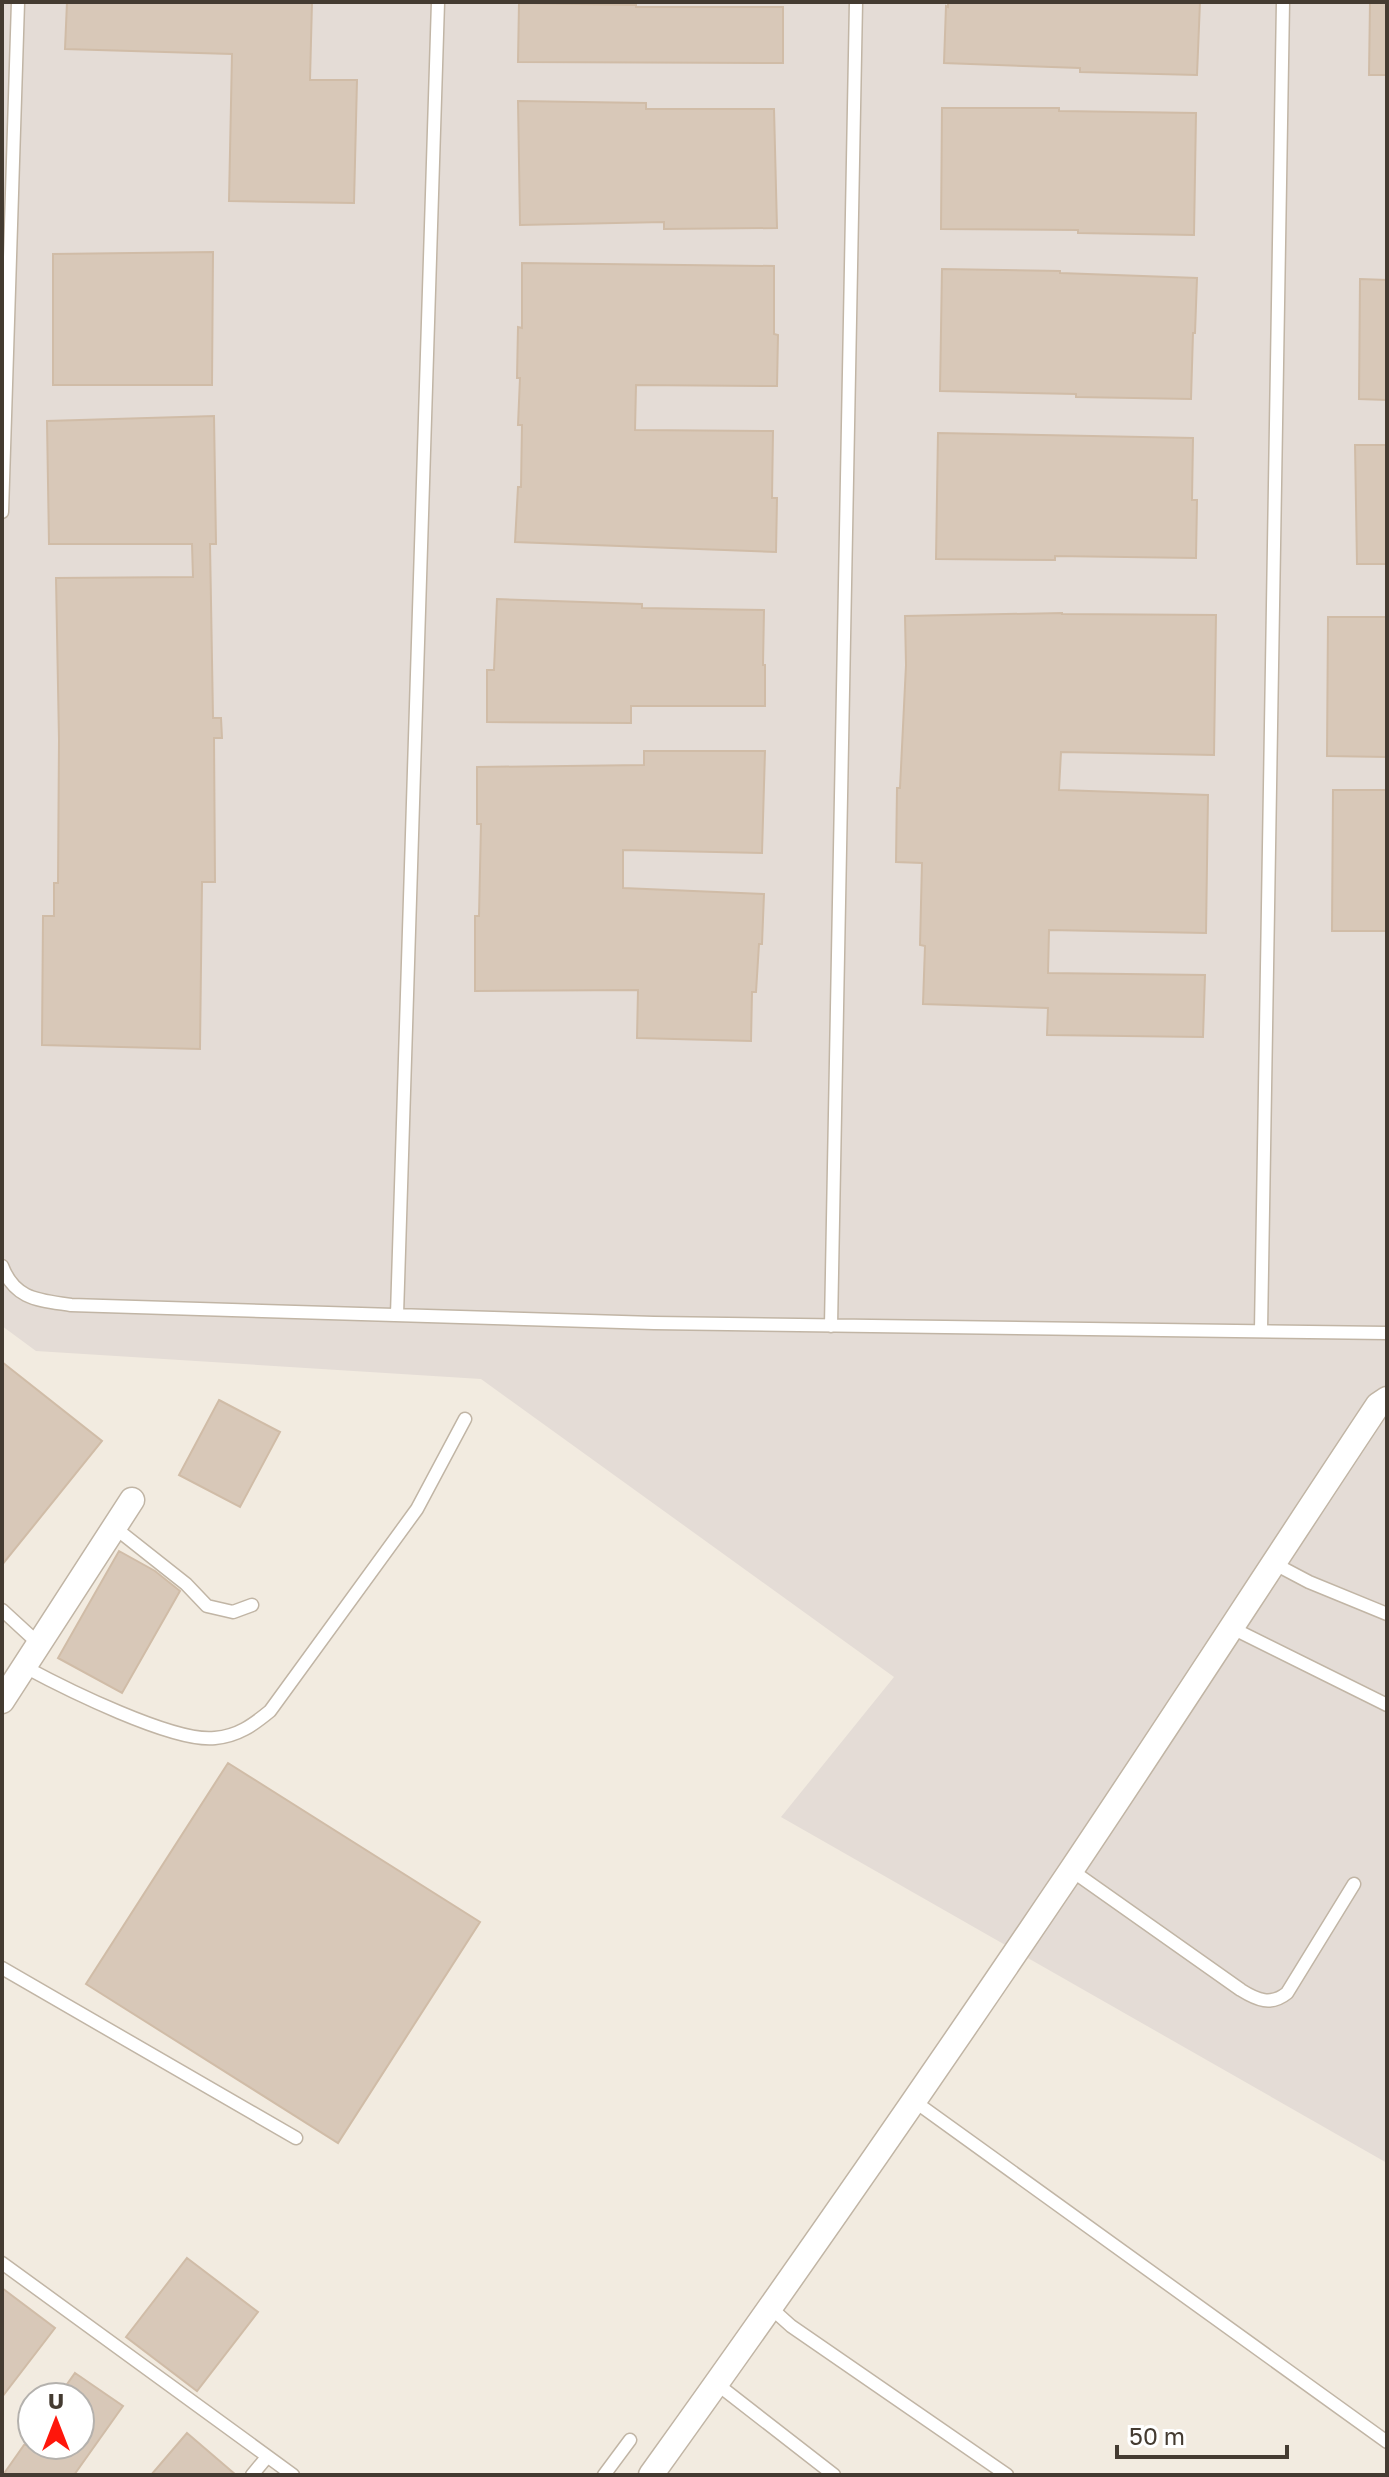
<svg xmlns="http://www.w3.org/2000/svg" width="1389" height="2477" font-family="'Golos Text',sans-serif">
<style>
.industrial{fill:#e4dcd6}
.building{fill:#d8c8b8;stroke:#d0bca7;stroke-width:2}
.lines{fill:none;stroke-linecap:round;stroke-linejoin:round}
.lane-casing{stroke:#c1b5a5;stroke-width:15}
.street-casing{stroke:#c1b5a5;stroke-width:27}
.lane{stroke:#fff;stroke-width:12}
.street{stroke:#fff;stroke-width:24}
</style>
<rect width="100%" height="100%" fill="#f2ebe0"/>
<path class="industrial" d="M2,2H1387V2163L781,1817L894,1677L481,1379L36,1351L2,1326Z"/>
<path class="building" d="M67,2H312L310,80H357L354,203L229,201L232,54L65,49Z
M948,2H1200L1197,75L1080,72V68L944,63L946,6L948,7Z
M1370,2H1387V75H1369Z
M519,3L636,5V7H783V63L518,62Z
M518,101L646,103V109H774L777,228L664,229V222L520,225Z
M942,108H1059V111L1196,113L1194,235L1078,233V230L941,229Z
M213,252L212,385H53V254Z
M522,263L774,266V334L778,335L777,386L636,385L635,430L773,431L772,498H777L776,552L515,542L518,487H521L522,425H518L520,378H517L518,327L522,328Z
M942,269L1060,271V273L1197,278L1195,333H1193L1191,399L1076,397V394L940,391Z
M1360,279L1387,280V400L1359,399Z
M214,416L216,544H210L213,718H221L222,738H214L215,882H202L200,1049L42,1045L43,916H54V883H58L59,740L56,578L193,577L192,544H49L47,421Z
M938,433L1193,438L1192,500H1197L1196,558L1055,556V560L936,559Z
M1355,445H1387V564H1357Z
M497,599L642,604V608L764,610L763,665H765V706H631V723L487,722V670H494Z
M1062,613V614L1216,615L1214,755L1061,752L1059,790L1208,795L1206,933L1049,930L1048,973L1205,975L1203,1037L1047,1035L1048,1008L923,1004L925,946L920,945L922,863L896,862L897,788H900L906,665L905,616Z
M1328,617H1387V757L1327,756Z
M644,751H765L762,853L623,850V888L764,894L762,944H759L756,992H752L751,1041L637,1038L638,990L475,991V916H479L481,824H477V767L644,765Z
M1333,790H1387V931H1332Z
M2,1362L102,1441L2,1565Z
M219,1400L280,1432L240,1507L179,1475Z
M119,1551L155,1571L180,1591L122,1693L58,1658Z
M228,1763L480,1922L338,2143L86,1984Z
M187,2258L258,2312L197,2391L126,2337Z
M2,2288L55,2328L2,2397Z
M75,2373L123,2406L74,2475H3L24,2445H80V2397H58Z
M187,2433L236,2475H151Z"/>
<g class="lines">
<defs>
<path id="lane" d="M2,512L18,2
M2,1266C15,1300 39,1300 71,1305L654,1323L1387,1333
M397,1315L438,2
M831,1326L856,2
M1261,1330L1283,2
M114,1527L186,1584L207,1606L233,1612L252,1605
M1273,1563L1309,1582L1387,1614
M2,1610L39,1644
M1230,1627L1387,1705
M25,1667C64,1688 174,1743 215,1738C238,1736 253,1725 270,1711L417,1509L465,1419
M1071,1870L1241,1990C1257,2000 1271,2006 1287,1993L1354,1884
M2,1968L296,2138
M914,2101L1387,2442
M2,2263L293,2475
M771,2308L791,2326L1007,2475
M717,2384L834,2475
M252,2475L267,2457
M604,2475L630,2440"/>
<path id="street" d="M2,1701L132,1500
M651,2475C794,2276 933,2075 1070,1872C1174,1717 1275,1560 1378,1405L1387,1399"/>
</defs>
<use href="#lane" class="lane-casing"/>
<use href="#street" class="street-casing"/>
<use href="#lane" class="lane"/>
<use href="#street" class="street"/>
</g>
<rect width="1389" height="2477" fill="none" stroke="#443b31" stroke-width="8"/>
<g transform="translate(56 2421)"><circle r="38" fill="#ffffff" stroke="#b4b1ad" stroke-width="2"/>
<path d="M0-6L14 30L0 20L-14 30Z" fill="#ff160b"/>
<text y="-12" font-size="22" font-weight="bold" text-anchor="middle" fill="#443b31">U</text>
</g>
<path d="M1117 2445v12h170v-12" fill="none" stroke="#443b31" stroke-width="4"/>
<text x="1129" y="2445" font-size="24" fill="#443b31" stroke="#ffffff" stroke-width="6" paint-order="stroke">50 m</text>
</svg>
